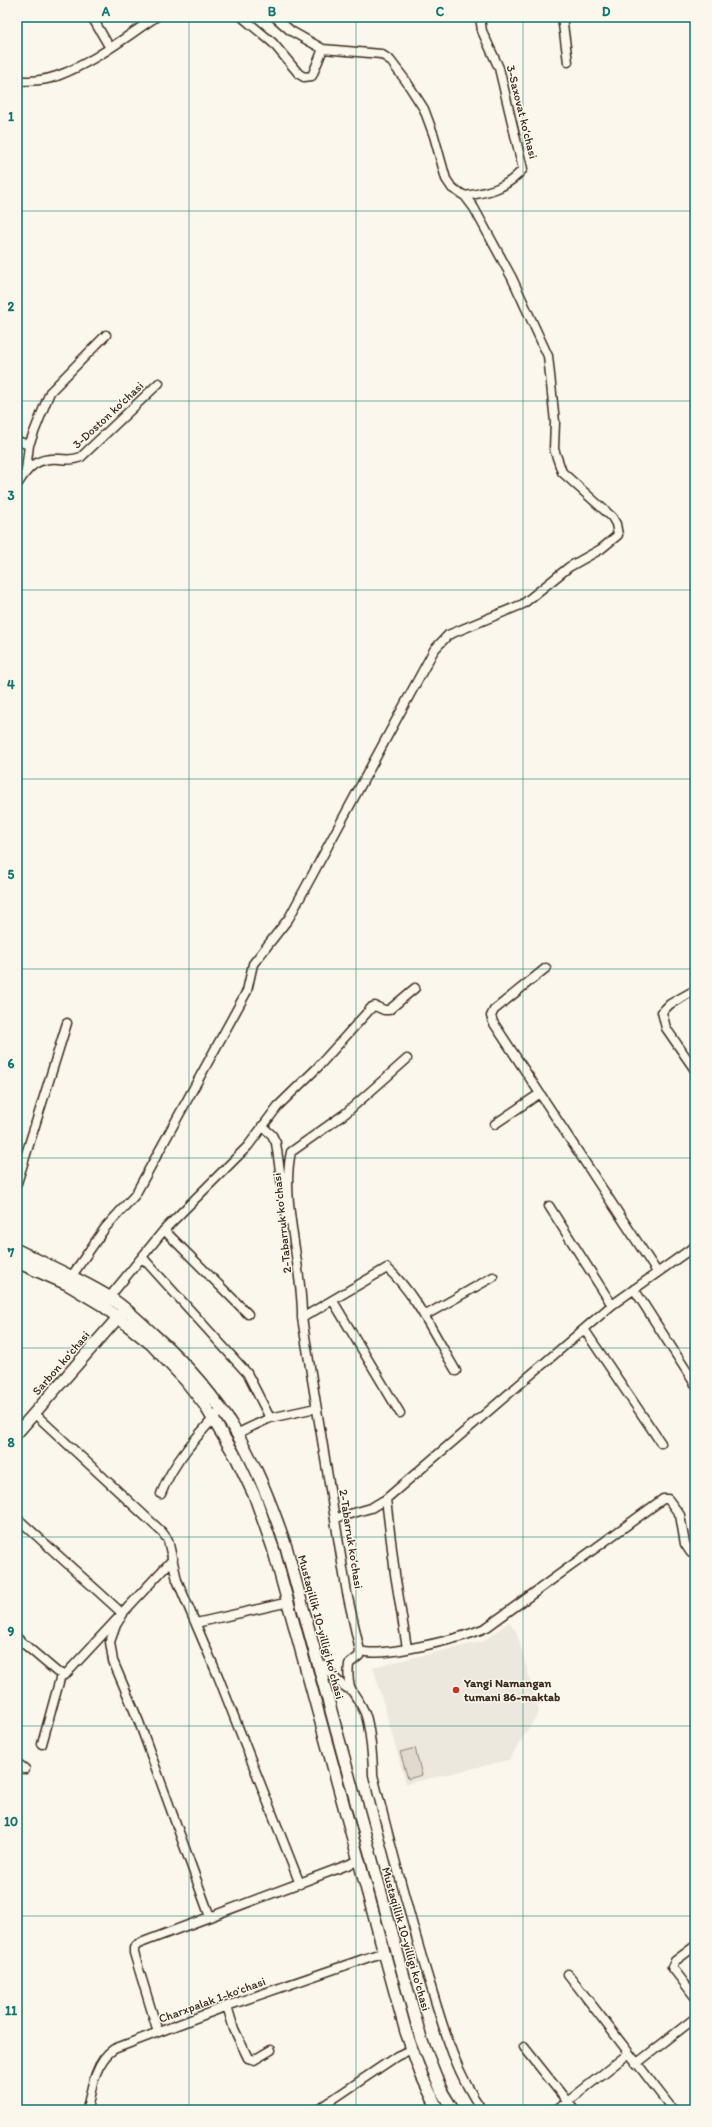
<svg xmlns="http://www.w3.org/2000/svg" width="712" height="2127" font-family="Itim,sans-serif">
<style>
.built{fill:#ede8dd}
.green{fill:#dfd9ce;stroke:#8d8276}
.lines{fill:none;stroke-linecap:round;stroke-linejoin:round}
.street-casing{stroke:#3b2a1e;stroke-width:11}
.secondary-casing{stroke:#3b2a1e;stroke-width:14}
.street{stroke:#fbf7ec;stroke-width:8}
.secondary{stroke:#fbf7ec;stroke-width:11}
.grid{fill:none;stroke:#0f766e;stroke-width:1;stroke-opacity:0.55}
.poi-dot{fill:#c8321e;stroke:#fbf7ec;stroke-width:1.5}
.labels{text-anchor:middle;stroke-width:3;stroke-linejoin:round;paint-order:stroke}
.street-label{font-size:12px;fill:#3b2a1e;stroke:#fbf7ec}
.poi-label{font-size:12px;font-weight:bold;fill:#3b2a1e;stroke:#fbf7ec;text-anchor:start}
.neatline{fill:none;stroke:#0f766e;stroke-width:1.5}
.grid-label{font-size:13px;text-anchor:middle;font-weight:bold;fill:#0f766e}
</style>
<rect width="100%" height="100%" fill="#fbf7ec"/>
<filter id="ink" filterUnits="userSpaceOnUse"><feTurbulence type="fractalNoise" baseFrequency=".025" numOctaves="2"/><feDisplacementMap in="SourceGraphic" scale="8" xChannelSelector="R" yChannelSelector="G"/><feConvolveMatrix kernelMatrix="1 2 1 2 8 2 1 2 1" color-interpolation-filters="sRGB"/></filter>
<g filter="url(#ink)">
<path class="built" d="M509,1622L517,1633L539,1712L509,1760L406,1784L373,1667L484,1641Z"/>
<path class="green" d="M415,1748L422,1775L408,1779L400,1752Z"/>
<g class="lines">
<defs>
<path id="street" d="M92,17L110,48
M242,17L273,43L299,74L304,77L312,76L323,49
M562,17L568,62
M17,81C30,81 44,81 57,76C93,63 124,38 156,17
M465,196C489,192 506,189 523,169L499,68L482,31L480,17
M17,441L29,445
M26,470L29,445L50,392L106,335
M17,485C28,467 37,457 60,459C68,460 74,460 81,457L159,383
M546,968L494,1010L491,1016L493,1022L657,1272
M695,990L670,1004L662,1012L666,1028L695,1070
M407,1059L346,1113L291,1152C280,1201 303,1266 302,1318L347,1593L360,1651L359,1656L349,1664C346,1694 355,1690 365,1713C370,1726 373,1761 373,1775C391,1846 409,1917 431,1987C444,2030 456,2073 482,2110
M495,1124L539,1094
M262,1126L272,1135L276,1143L287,1221
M17,1183L67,1023
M549,1206L612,1305
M164,1230L248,1314
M142,1257L247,1373L270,1418
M71,1277L105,1228L135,1195L247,991L253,964L289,918L434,650L448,635L523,604L569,567L601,549L618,535L616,524L612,517L562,472L554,449L555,422L548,356L512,278L474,208L465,196L452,188L446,179L434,136L424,109L406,81L390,60L381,54L323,49L291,31L275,17
M634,1289L695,1384
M107,1300L164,1230L248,1146L278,1106L317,1068L372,1007L375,1006L384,1010H389L415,988
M333,1301L400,1413
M424,1316L493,1277
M302,1318L387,1268C416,1294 436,1338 456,1371
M584,1329L661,1443
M34,1413L162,1532L168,1540L177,1580L218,1676L300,1884
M238,1433L270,1418L316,1408
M161,1494C173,1462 198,1435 221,1410
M386,1499L395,1574L407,1648
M17,1518L123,1614L116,1625L110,1642L113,1661L139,1722L210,1917
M336,1518L371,1508L386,1499L612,1305L695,1246
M196,1623L289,1602
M17,1638L57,1672L65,1675L173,1559
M360,1651C383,1658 464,1638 487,1627L663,1499H668L680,1515L685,1544L691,1553H695
M316,1660C332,1670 333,1681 350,1690
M42,1744L61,1675
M17,1763L25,1769
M695,1946L675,1961L672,1967L695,1997
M568,1974L673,2110
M227,2006L234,2029L248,2058L254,2060L271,2050
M158,2032L134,1953V1948L138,1944L358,1861
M524,2047L574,2110
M636,2064L695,2018
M87,2110C91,2090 95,2061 114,2049L227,2006L384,1952
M317,2110L397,2056L412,2049
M557,2110L628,2054"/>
<path id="secondary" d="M17,1250C47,1265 80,1279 109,1297C125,1307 139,1321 153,1334C226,1399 257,1459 287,1550L421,2039L442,2092L453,2110
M17,1262L67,1284L102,1305L151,1344L186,1381L204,1404L237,1459L255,1497L273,1548L406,2032L421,2074L438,2110
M17,1433L122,1313"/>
</defs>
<use href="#street" class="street-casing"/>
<use href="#secondary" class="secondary-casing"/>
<use href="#street" class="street"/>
<use href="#secondary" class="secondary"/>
</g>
</g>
<path class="grid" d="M189,17V2110M356,17V2110M523,17V2110M17,211H695M17,401H695M17,590H695M17,779H695M17,969H695M17,1158H695M17,1348H695M17,1537H695M17,1726H695M17,1916H695"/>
<circle class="poi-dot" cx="456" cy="1690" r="4"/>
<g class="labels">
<g class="street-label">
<text transform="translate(522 112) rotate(76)" y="4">3-Saxovat koʻchasi</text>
<text transform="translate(108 415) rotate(-43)" y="4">3-Doston koʻchasi</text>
<text transform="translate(282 1223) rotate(-96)" y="4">2-Tabarruk koʻchasi</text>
<text transform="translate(61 1363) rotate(-49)" y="4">Sarbon koʻchasi</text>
<text transform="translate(351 1539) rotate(81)" y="4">2-Tabarruk koʻchasi</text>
<text transform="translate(321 1627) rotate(75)" y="4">Mustaqillik 10-yilligi ko'chasi</text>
<text transform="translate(406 1939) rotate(74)" y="4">Mustaqillik 10-yilligi ko'chasi</text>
<text transform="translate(212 2000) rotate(-20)" y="4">Charxpalak 1-koʻchasi</text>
</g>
<g class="poi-label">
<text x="464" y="1687">Yangi Namangan<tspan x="464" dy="14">tumani 86-maktab</tspan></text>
</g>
</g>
<rect width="712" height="2127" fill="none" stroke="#fbf7ec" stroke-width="44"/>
<rect x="22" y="22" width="668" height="2083" class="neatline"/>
<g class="grid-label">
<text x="106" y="16">A</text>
<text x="272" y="16">B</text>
<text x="440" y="16">C</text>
<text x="606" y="16">D</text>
<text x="11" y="121">1</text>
<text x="11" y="311">2</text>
<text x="11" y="500">3</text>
<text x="11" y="689">4</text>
<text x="11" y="879">5</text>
<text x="11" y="1068">6</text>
<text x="11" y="1257">7</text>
<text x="11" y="1447">8</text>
<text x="11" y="1636">9</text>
<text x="11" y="1826">10</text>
<text x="11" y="2015">11</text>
</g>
</svg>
